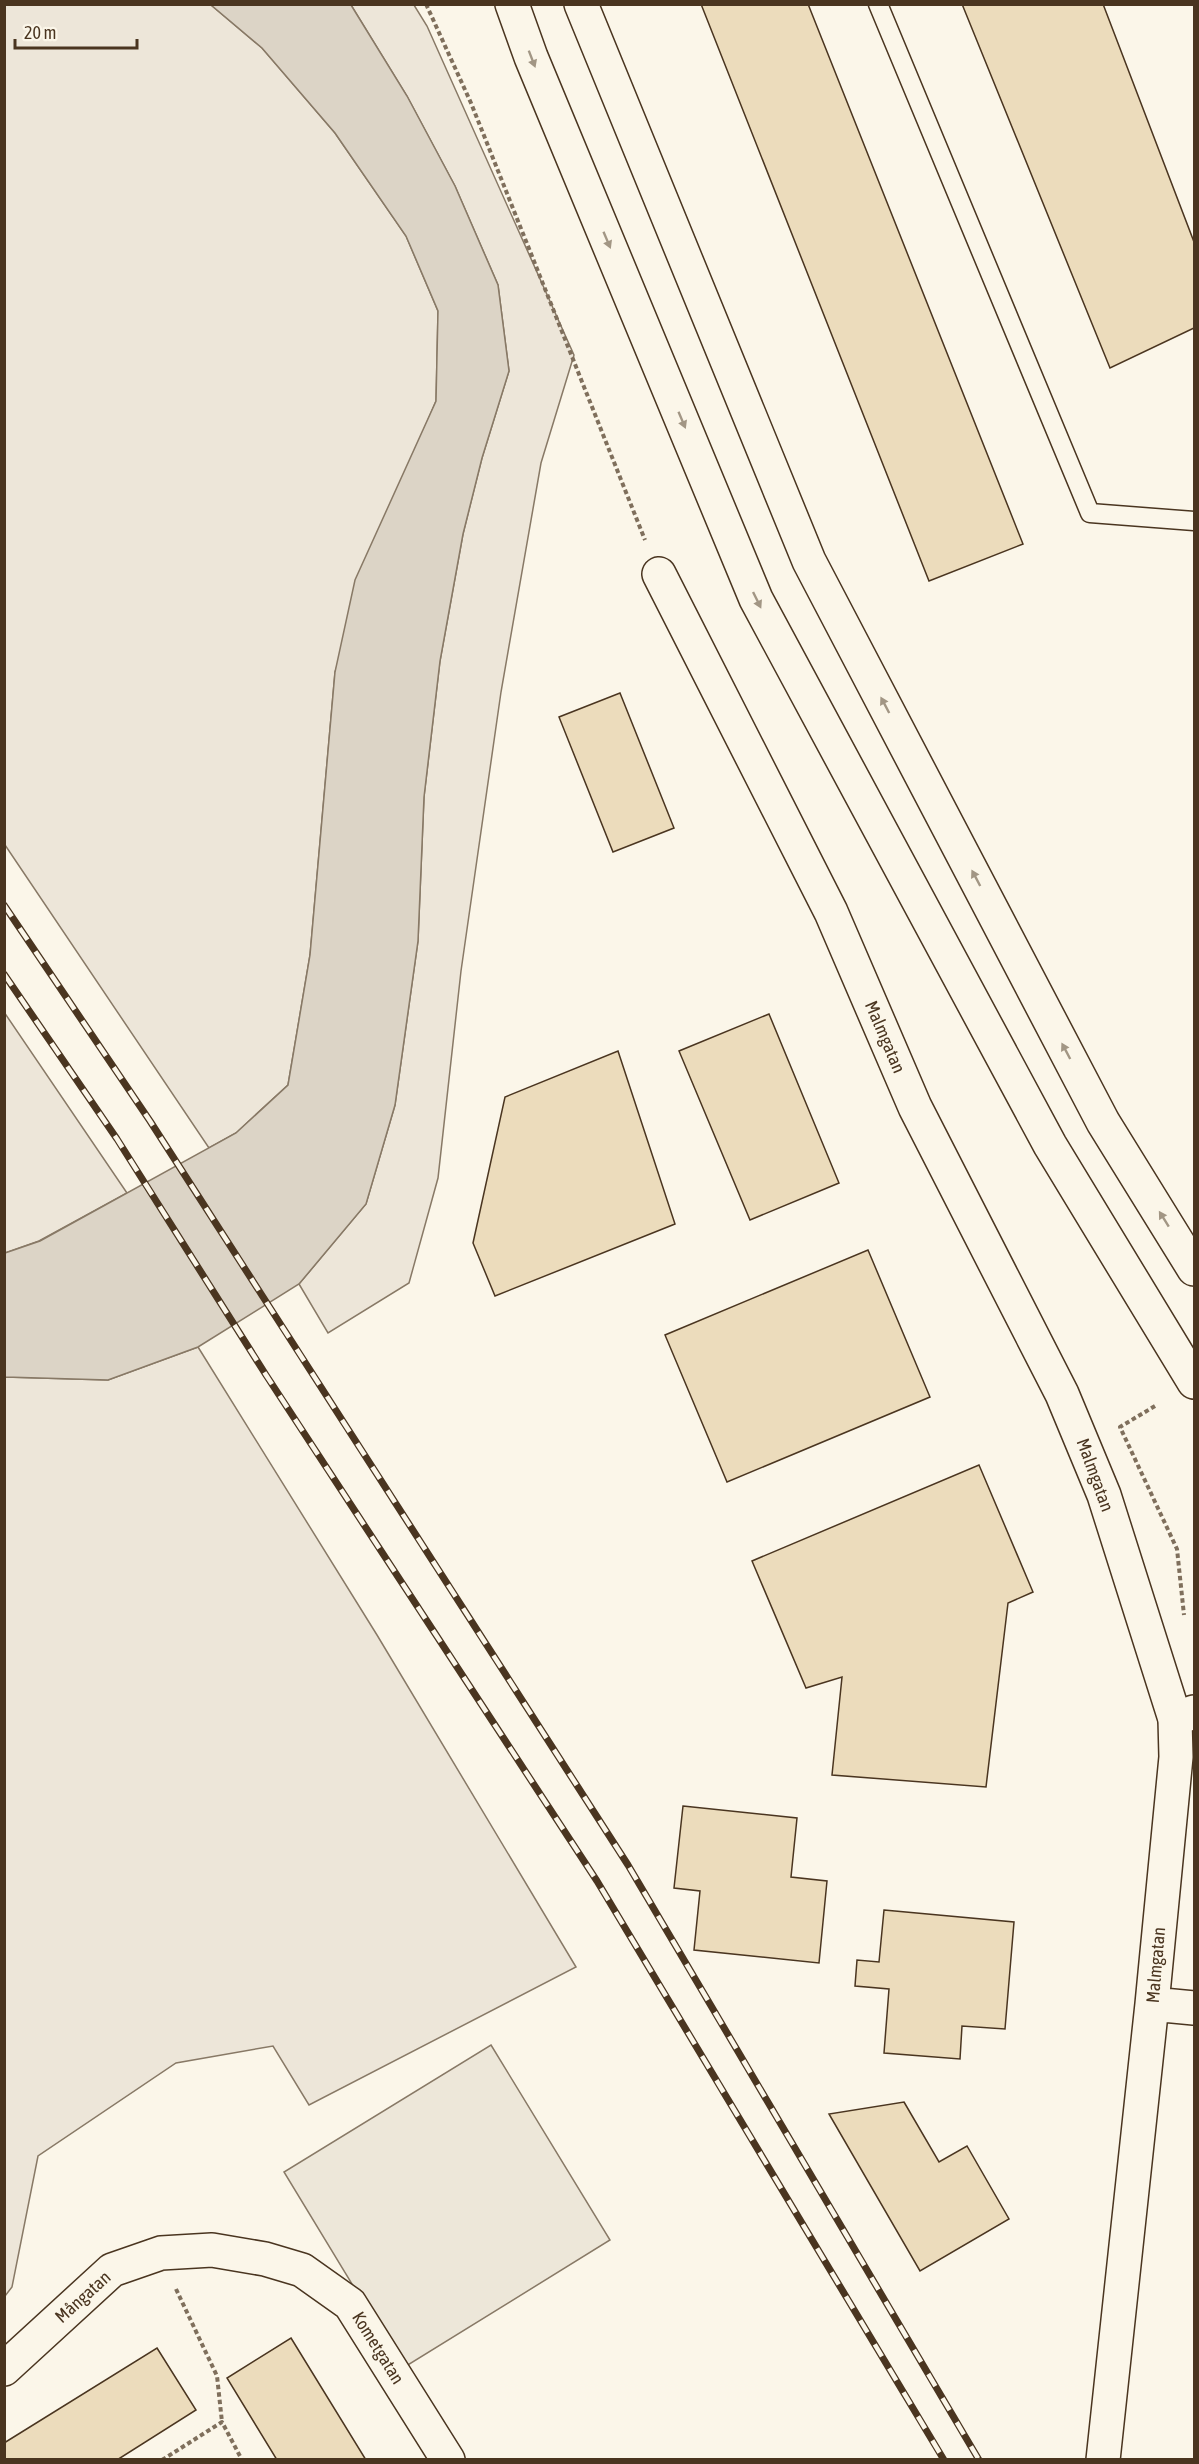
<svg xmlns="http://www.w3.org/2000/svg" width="1199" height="2464" font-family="'Asap Condensed',sans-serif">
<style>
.green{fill:#ede6d9;stroke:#887966;stroke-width:1.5}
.parking{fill:#ede7d9;stroke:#887966;stroke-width:1.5}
.water{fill:#dcd4c6;stroke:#887966;stroke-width:1.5}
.building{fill:#ecdcbc;stroke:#4a3520;stroke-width:1.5}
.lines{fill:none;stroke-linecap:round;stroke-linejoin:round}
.lane-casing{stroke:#4a3520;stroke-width:21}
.street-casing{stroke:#4a3520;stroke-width:36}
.highway-casing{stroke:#4a3520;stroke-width:36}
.path{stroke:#7f6f5c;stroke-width:4;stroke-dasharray:4.5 3;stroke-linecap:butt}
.lane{stroke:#fbf6e9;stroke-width:18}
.street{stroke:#fbf6e9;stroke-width:33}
.highway{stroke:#fbf6e9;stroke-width:33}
.rail-casing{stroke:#4a3520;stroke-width:7}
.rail{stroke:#fbf6e9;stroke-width:4.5;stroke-dasharray:14;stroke-linecap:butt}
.oneway{fill:#a29684}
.labels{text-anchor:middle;stroke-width:4.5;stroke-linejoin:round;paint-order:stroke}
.street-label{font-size:18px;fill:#4a3520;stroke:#fbf6e9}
</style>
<rect width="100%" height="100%" fill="#fbf6e9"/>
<path class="green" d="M4,5H211L262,48L335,133L406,236L438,311L436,401L400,486L335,672L310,955L288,1085L236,1133L209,1148L5,845Z
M351,5H414L427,26L574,355L541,463L501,692L461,971L438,1178L409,1283L328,1333L299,1284L366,1204L395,1105L418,941L424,797L440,661L463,534L482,458L509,371L498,285L455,186L407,96Z
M4,1012L127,1193L39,1241L5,1253Z
M198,1347L377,1635L576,1967L309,2105L273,2046L176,2063L38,2156L12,2287L5,2296V1377L108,1380Z"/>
<path class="parking" d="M491,2045L610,2240L403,2368L284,2172Z"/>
<path class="water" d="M211,5H351L407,96L455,186L498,285L509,371L482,458L463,534L440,661L424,797L418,941L395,1105L366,1204L299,1284L198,1347L108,1380L5,1377V1253L40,1241L236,1133L288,1085L310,955L335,672L355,580L436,401L438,311L406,236L335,133L262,48Z"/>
<path class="building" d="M701,4H808L1023,544L929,581Z
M962,4H1103L1194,242V328L1110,368Z
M620,693L674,828L613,852L559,717Z
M769,1014L839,1183L750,1220L679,1051Z
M618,1051L675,1224L495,1296L473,1243L505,1097Z
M868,1250L930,1397L727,1482L665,1335Z
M979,1465L1033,1592L1008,1603L986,1787L832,1775L842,1677L806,1688L752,1561Z
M683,1806L797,1818L791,1877L827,1881L819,1963L694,1950L700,1891L674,1888Z
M884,1910L1014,1922L1005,2029L962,2026L960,2059L884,2053L889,1989L855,1986L857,1960L879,1962Z
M904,2102L939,2162L967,2146L1009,2219L920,2271L829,2114Z
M291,2338L366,2460H277L227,2378Z
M157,2348L196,2410L117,2460H4V2443Z"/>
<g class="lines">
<defs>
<path id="lane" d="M878,4L1090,513L1194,521"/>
<path id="street" d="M659,574L831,912L915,1107L1062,1394L1104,1495L1175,1719L1176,1757L1152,2004L1103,2460
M1152,2004L1194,2008
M4,2369L112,2270L161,2253L212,2250L265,2259L302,2270L350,2304L448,2460"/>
<path id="highway" d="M512,4L531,57L756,599L1050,1145L1194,1382
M581,4L809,561L1103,1122L1194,1269
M1175,1719L1194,1712"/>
</defs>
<use href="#lane" class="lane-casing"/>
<use href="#street" class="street-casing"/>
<use href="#highway" class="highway-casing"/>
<path class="path" d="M426,4L471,103L645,540
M1155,1406L1120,1427L1177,1549L1184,1615
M176,2289L217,2376L222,2422
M162,2460L222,2422L242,2460"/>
<use href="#lane" class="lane"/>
<use href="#street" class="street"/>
<use href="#highway" class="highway"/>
<defs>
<path id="rail" d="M4,905L150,1121L628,1865L979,2460
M4,974L117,1139L266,1375L597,1881L944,2460"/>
</defs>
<use href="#rail" class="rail-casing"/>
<use href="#rail" class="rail"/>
</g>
<defs><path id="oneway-solid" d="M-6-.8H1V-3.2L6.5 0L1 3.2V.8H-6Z" transform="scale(1.5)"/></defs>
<g class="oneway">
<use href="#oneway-solid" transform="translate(532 59) rotate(69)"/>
<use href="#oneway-solid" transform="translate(607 240) rotate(67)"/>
<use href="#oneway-solid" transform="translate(682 420) rotate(67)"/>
<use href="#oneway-solid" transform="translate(757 600) rotate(64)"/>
<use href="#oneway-solid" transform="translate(885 705) rotate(-118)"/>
<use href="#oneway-solid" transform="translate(976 878) rotate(-118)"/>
<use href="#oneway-solid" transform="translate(1066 1051) rotate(-118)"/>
<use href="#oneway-solid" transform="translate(1164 1219) rotate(-122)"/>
</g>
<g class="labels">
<g class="street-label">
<text transform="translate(885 1037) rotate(67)" y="6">Malmgatan</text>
<text transform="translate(1095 1475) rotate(70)" y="6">Malmgatan</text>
<text transform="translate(1156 1965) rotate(-85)" y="6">Malmgatan</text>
<text transform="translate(83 2297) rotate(-42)" y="6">Mångatan</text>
<text transform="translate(378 2348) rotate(58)" y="6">Kometgatan</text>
</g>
</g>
<rect width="1199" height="2464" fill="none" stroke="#4a3520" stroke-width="12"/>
<path d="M15 39v9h122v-9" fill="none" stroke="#4a3520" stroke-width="3"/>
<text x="24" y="39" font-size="18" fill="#4a3520" stroke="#fbf6e9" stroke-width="4.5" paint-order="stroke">20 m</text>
</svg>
